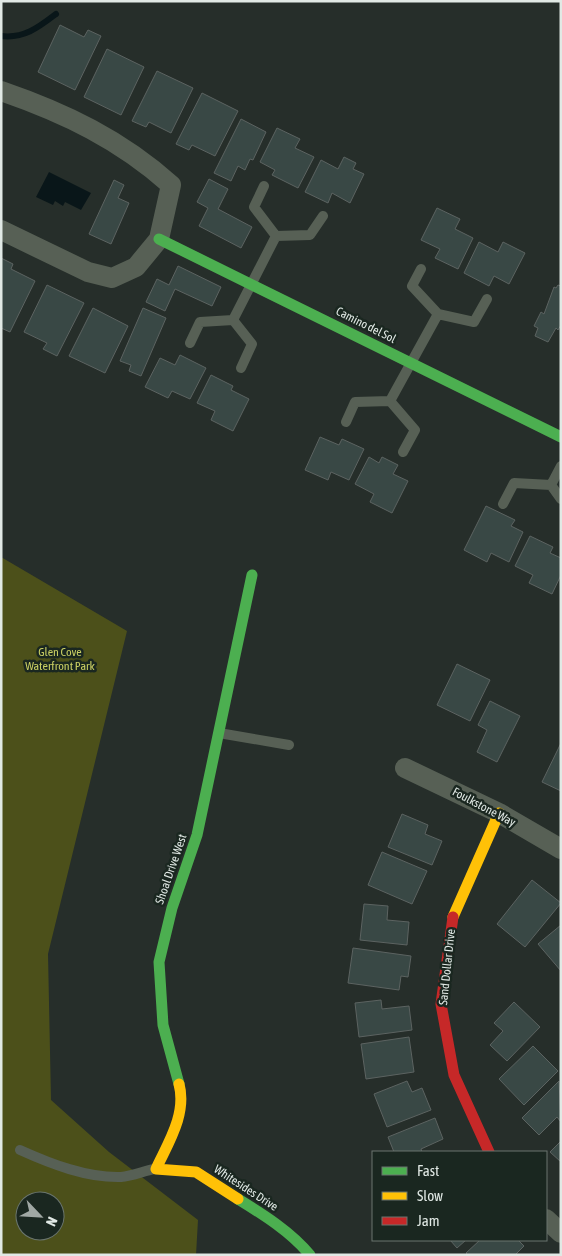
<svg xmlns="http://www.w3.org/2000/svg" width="562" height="1256" font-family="'Asap Condensed',sans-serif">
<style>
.green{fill:#4c501a;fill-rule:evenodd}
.water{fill:#091619}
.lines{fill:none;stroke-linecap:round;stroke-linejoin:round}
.stream{stroke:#091619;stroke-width:6}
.building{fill:#394845;stroke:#5c6361}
.lane{stroke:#576055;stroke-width:10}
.street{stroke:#576055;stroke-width:20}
.fast{stroke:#4caf50;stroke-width:11}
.slow{stroke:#ffc107;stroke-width:11}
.jam{stroke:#c62828;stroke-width:11}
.labels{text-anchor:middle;stroke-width:5;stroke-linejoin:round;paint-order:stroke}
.street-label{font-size:12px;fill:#e1e9e5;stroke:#1a2720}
.park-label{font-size:12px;fill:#cad063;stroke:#1a2720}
</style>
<rect width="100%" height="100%" fill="#262e2a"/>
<path class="green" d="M1,557L127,631L48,954L51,1100L109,1152L198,1220L196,1255H1ZM25,1201H55V1231H25Z"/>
<path class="water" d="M49,172L91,193L81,210L65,202L63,206L55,201L53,205L36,197Z"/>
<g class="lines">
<path class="stream" d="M1,36C24,39 39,27 56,14"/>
</g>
<path class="building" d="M60,25L84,37L88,30L101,36L75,90L38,72Z
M107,49L144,67L121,115L84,97Z
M157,71L193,88L171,133L149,122L146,127L132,121Z
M202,93L238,111L215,156L192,145L189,150L176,144Z
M241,119L266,132L253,160L250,159L245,170L238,166L231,181L214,173Z
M277,128L300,139L295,148L314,157L298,188L272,175L275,170L260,162Z
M344,157L356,163L353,169L364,174L350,203L332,193L328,203L305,192L321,160L338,169Z
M209,179L228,189L218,209L252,227L241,248L199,226L208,208L197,202Z
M114,180L124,185L118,198L129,203L111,244L89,234Z
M437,208L460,219L455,229L473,238L458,269L435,258L440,249L421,240Z
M479,242L498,252L503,242L525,253L509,284L494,276L489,286L464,273Z
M1,258L13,264L11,269L35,281L10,332L1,328Z
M178,266L221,287L212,306L175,289L165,311L146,302L157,279L169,285Z
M47,285L84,303L57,356L43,349L47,343L24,332Z
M558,285L561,286V325L558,330L556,328L548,342L535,336L538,328L534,326L541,312L544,314L554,287L556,288Z
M93,308L128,326L105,373L69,356Z
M143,308L166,318L141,376L129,371L131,365L120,361Z
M180,355L206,368L190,399L172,391L168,398L145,387L160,358L175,365Z
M211,375L233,386L231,390L249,399L233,431L211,420L215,411L197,403Z
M320,437L339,445L342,439L364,449L349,480L331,472L328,480L305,470Z
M369,457L379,463L382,457L398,465L393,474L408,481L392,513L370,502L374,494L355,484Z
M486,506L515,520L511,526L523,532L509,562L491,553L487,562L464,550Z
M530,536L553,547L550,553L561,558V575L552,594L529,583L533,575L515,566Z
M457,664L490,680L470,721L437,705Z
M490,701L520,716L497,762L477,752L487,730L478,725Z
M561,743V791L542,782Z
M402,814L428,825L425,834L442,841L432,865L388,847Z
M382,852L427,871L412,904L368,885Z
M532,880L561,903L525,947L497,924Z
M364,904L388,906L387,920L409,922L407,945L360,940Z
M561,925V971L538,944Z
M353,948L411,956L408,977L401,976L399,990L348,983Z
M381,1000L382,1009L409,1006L412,1030L359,1037L355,1003Z
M514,1002L540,1027L507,1061L490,1045L503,1031L494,1023Z
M409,1037L414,1072L366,1079L361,1044Z
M533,1046L558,1071L524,1105L499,1079Z
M407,1081L412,1092L422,1088L431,1110L387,1127L374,1094Z
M559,1081L561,1122L557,1117L539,1135L522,1118Z
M435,1118L443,1139L421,1149L422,1152H394L388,1137Z
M561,1141V1162L550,1152Z
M450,1240H466L457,1248Z
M480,1240H518L524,1246L515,1255H468L466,1253Z"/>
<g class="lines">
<path class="lane" d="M264,186L254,207L276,236
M421,269L412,286L438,314
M233,320L252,344L241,368
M190,343L200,322L233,320L276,236L310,235L323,216
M346,422L355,402L390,401
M403,452L415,430L390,401L438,314L474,322L487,299
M551,485L561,499
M503,504L514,483L551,485L561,466
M219,733L289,745
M20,1150C51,1164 87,1178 121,1177C132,1176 144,1171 154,1169"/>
<path class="street" d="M1,91C65,113 121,140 171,185L159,239L136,267L112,278L88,272L1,230
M405,768L499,813L561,849
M546,1219L561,1233"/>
<path class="fast" d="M159,239L561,437
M179,1084L163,1025L159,962L172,908L197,835L252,575
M238,1199C264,1215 291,1232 310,1255"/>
<path class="slow" d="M453,917L499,813
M179,1084C187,1114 168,1143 156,1169L196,1172L238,1199"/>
<path class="jam" d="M453,917L441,1004L454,1075L489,1152"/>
</g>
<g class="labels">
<g class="street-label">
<text transform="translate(366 325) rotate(27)" y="4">Camino del Sol</text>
<text transform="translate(484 807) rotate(28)" y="4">Foulkstone Way</text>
<text transform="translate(171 869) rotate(-71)" y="4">Shoal Drive West</text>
<text transform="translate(447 967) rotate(-84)" y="4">Sand Dollar Drive</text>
<text transform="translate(246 1188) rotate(33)" y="4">Whitesides Drive</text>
</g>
<g class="park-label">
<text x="60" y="656">Glen Cove<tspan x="60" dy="14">Waterfront Park</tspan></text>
</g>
</g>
<rect width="562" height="1256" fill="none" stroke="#e1e9e5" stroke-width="5"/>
<rect x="372" y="1151" width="175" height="90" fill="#1a2720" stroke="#6a756f"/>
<rect x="382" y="1167" width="25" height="8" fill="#4caf50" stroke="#6a756f"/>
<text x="417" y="1176" font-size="15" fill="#e1e9e5">Fast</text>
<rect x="382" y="1192" width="25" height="8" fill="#ffc107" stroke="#6a756f"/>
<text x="417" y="1201" font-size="15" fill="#e1e9e5">Slow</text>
<rect x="382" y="1217" width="25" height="8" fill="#c62828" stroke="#6a756f"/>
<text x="417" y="1226" font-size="15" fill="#e1e9e5">Jam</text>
<g transform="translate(40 1216) rotate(115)"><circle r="24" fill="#1a2720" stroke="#6a756f"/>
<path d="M0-4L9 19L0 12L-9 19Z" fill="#a0a8a4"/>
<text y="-8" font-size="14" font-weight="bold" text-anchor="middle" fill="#e1e9e5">N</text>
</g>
</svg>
